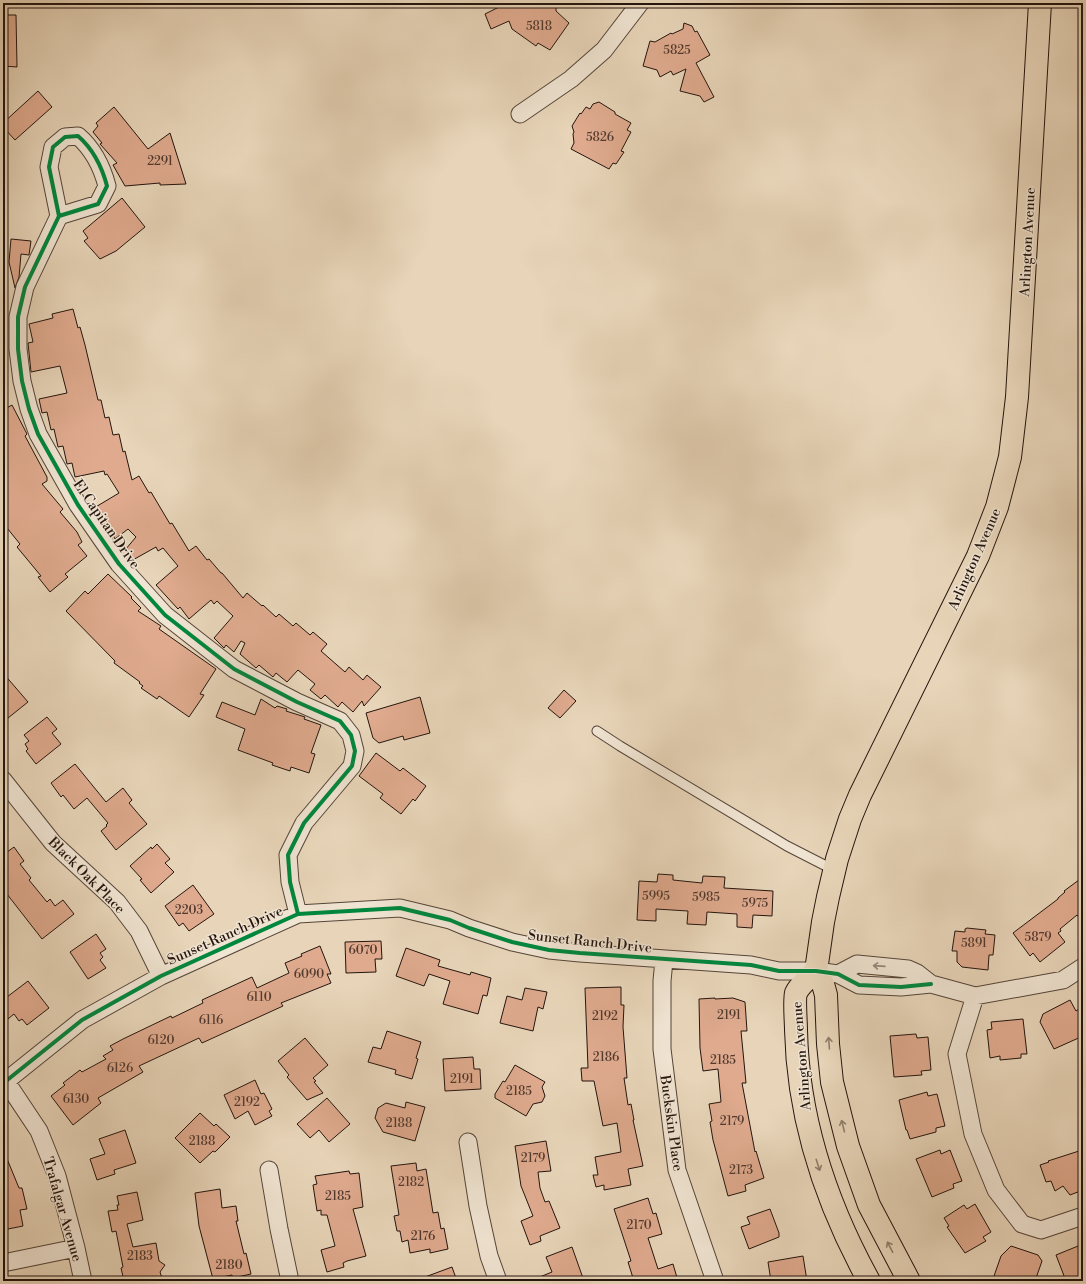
<svg xmlns="http://www.w3.org/2000/svg" width="1086" height="1284" font-family="'Libre Bodoni',serif">
<style>
.building{fill:#dfaa8e;stroke:#24150e}
.lines{fill:none;stroke-linecap:round;stroke-linejoin:round}
.service-casing{stroke:#554539;stroke-width:11}
.minor-casing{stroke:#554539;stroke-width:19}
.primary-casing{stroke:#24150e;stroke-width:24}
.service{stroke:#f0e4d2;stroke-width:9}
.minor{stroke:#f0e4d2;stroke-width:17}
.primary{stroke:#e8d5b9;stroke-width:22}
.cycleway-casing{stroke:#f0e4d2;stroke-width:6}
.cycleway{stroke:#00873e;stroke-width:4}
.oneway{stroke:#94877a}
.oneway2{stroke:#907f6c}
.labels{text-anchor:middle;stroke-width:3;stroke-linejoin:round;paint-order:stroke}
.number-label{font-size:12px;fill:#533a2e}
.street-label{font-size:14px;fill:#24150e;stroke:#f0e4d2}
</style>
<rect width="100%" height="100%" fill="#e8d5b9"/>
<filter id="stains"><feTurbulence type="fractalNoise" baseFrequency=".005" numOctaves="4"/><feColorMatrix values="0 0 0 0 .2 0 0 0 0 .09 0 0 0 0 .02 0 0 0 .5 -.17"/></filter>
<radialGradient id="worn" r=".72"><stop offset=".6" stop-color="#630" stop-opacity="0"/><stop offset="1" stop-color="#630" stop-opacity=".3"/></radialGradient>
<path class="building" d="M507,3H556V11L569,23L550,50L538,43L536,46L512,29L509,21L491,29L485,14Z
M3,15H16L17,67L3,66Z
M684,23L692,26L695,32L697,31L710,55L696,63L714,97L704,102L700,96L680,91L686,69L673,75L671,71L660,77L657,70L643,66L650,41L655,42L671,33L672,34L683,29Z
M38,91L52,107L15,140L3,127V123Z
M599,102L615,112V114L631,123L627,130L631,132L621,151L624,152L616,164L613,163L609,169L571,149L574,143L573,134L574,132L572,126L580,113L581,114L586,107L590,109L593,104Z
M114,107L148,149L170,133L186,184L160,185V183L125,186L113,165L117,163L100,144L102,143L93,132L98,126L96,123Z
M122,198L145,227L116,251L100,259L84,241L88,238L83,231Z
M11,239L31,241L29,255L21,254L19,277L15,288L9,262Z
M73,309L78,328L80,327L85,345L98,400H101L105,418L109,417L113,435L119,434L123,452L125,451L132,480L139,476L149,493L151,492L170,524L172,523L189,551L196,546L207,560L209,559L221,573H222L243,598L247,593L262,606L263,605L276,617L279,614L293,626L296,623L310,635L313,632L327,644L321,651L345,672L349,667L363,680L367,675L381,687L364,706L362,701L353,712L342,702L338,707L325,695L321,699L310,690L315,684L298,670L287,682L276,673L273,677L259,665L256,668L240,654L245,643L241,641L234,652L226,645L224,648L214,638L233,616L217,601L214,604L211,600L189,619L180,607L178,609L156,585L178,566L163,548L158,551L156,547L131,561L125,550L136,537L128,529L115,539L113,535H111L94,508L119,493L107,474L105,475L104,471L75,477L72,463L67,464L63,446L58,447L54,429L51,430L47,412L42,413L39,399L67,393L60,366L31,372L28,343L33,342L29,324L53,318L52,314Z
M12,405L27,434L25,436L47,477V481L42,484L63,509L60,512L77,532L82,542L78,545L87,556L65,574L68,577L50,592L38,577L41,576L17,547L20,544L3,523V410Z
M108,574L132,597L131,598L141,608L138,611L161,626L159,629L216,669L200,694L204,695L189,717L159,696L157,699L141,688L143,686L139,683L140,682L114,663L115,661L66,611L85,591L88,594Z
M3,673L28,702L3,722Z
M564,690L576,701L560,718L548,708Z
M420,697L430,733L404,740L403,736L379,743L373,738L366,713Z
M261,699L275,708L277,706L287,709L286,711L305,717L304,719L321,725L311,753L315,754L309,773L291,767L290,771L272,765L273,763L238,750L245,729L216,717L222,702L255,715Z
M47,717L57,729L52,733L61,744L36,764L26,751L28,749L25,744L29,741L24,735Z
M376,753L400,771L403,768L426,786L415,801L413,799L401,814L380,798L383,794L359,776Z
M75,764L106,802L123,788L132,800L129,803L147,824L116,850L101,831L107,826L106,825L108,823L87,798L74,809L63,795L61,797L51,783Z
M157,844L170,859L165,863L174,872L151,893L140,880L142,879L130,866L151,847L152,849Z
M14,847L24,861L20,864L31,878L29,880L47,902L50,899L55,906L63,900L74,914L42,939L3,889V855Z
M658,874L673,875V880L702,883L703,876L725,877L724,888L773,891L772,916L753,915L752,928L737,927V914L707,912L706,925L687,924L688,911L656,909V921L637,920L639,881L657,882Z
M1083,877V923L1077,915L1060,929L1061,931L1058,933L1065,942L1040,962L1033,953L1030,956L1013,933L1058,899V898L1065,892L1064,891Z
M193,885L214,914L189,931L183,923L179,926L165,906Z
M967,928L986,930L985,934L995,935L993,955H989L988,970L962,967L957,962V951H952L955,931L965,932V929Z
M96,934L106,949L100,953L103,957L100,960L106,968L88,979L70,952Z
M381,941L382,959H375L376,972L346,973L345,942Z
M320,946L331,974H327L331,983L281,1003L283,1006L202,1043L199,1038L139,1066L143,1072L98,1098L101,1103L73,1125L51,1096L65,1085L63,1083L80,1070L82,1072L106,1059L103,1056L113,1050L110,1046L123,1039L171,1016L172,1018L203,1003L202,1000L252,977L257,988L289,973L285,963L302,956L301,954Z
M406,948L440,960L438,966L470,975L471,972L491,978L487,996L483,995L478,1014L443,1004L450,981L429,974L424,986L396,976Z
M28,981L49,1008L27,1025L22,1019L19,1021L14,1014L3,1023V1000Z
M621,987V1005H624L623,1027L627,1078H624L628,1105L631,1104L634,1120H633L643,1166L628,1169L631,1185L604,1190V1185L596,1187L593,1175H598L595,1157L621,1152L617,1123L603,1126L594,1081H582L581,1068H588L585,988Z
M525,988L547,992L543,1009L538,1007L533,1031L500,1023L507,996L522,1000Z
M715,998V999L733,998L745,1002L747,1031H741L746,1083H742L755,1152L756,1151L764,1178L745,1185L746,1191L728,1196L713,1140L710,1122L712,1121L709,1104L721,1102L718,1069L703,1071L700,1048L699,999Z
M1070,1000L1076,1011L1079,1009L1083,1017V1036L1054,1049L1040,1022L1043,1014Z
M1023,1019L1027,1054H1021V1058L1000,1060V1056L990,1058L987,1030L992,1029L991,1022Z
M387,1031L421,1042L416,1058L418,1059L412,1079L395,1074L396,1070L368,1062L373,1047L381,1049Z
M916,1034L917,1038L928,1037L931,1070L921,1071L922,1075L894,1077L890,1036Z
M305,1038L328,1065L313,1078L316,1081L314,1082L323,1093L307,1100L287,1077L289,1075L278,1061Z
M473,1057L474,1069H480L481,1089L445,1091L443,1059Z
M515,1065L545,1082L542,1087L545,1096L542,1102L533,1104L526,1116L495,1098V1094L503,1081L505,1082Z
M255,1080L261,1094L264,1093L272,1109L269,1111L272,1116L255,1125L248,1111L235,1119L224,1095Z
M927,1092L928,1096L937,1094L945,1126L936,1128V1132L910,1139L907,1130H906L899,1100Z
M327,1098L350,1124L329,1142L319,1130L310,1138L297,1124Z
M406,1102L425,1107L415,1141L383,1132L375,1118L378,1108L386,1103L405,1108Z
M200,1113L214,1126L216,1124L230,1137L215,1152L213,1151L200,1163L175,1138Z
M125,1130L136,1163L114,1170L115,1174L97,1180L90,1159L105,1154L99,1139Z
M546,1141L551,1171L538,1172L540,1188L545,1202L549,1201L560,1228L540,1236L541,1241L530,1245L521,1221L533,1216L521,1186L515,1146Z
M3,1149L19,1188H22L27,1209L20,1210L23,1226L3,1230Z
M940,1150L941,1154L950,1150L962,1181L953,1184L954,1188L932,1197L916,1159Z
M1079,1151L1083,1162V1190L1070,1195L1063,1186L1055,1191L1051,1181L1046,1182L1040,1165L1049,1162L1048,1161Z
M416,1163L417,1171L426,1169L433,1213L438,1212L441,1229L444,1228L448,1249L430,1253V1249L410,1253L408,1240L402,1242L400,1231H397L394,1216L399,1215L391,1166Z
M349,1171L350,1174L359,1173L363,1207L353,1209L366,1256L347,1261L343,1263L344,1267L327,1272L321,1250L335,1246L327,1215H321V1210L317,1211L313,1185L317,1184L315,1176Z
M220,1189L222,1208L236,1206L238,1221H236L244,1254L246,1253L251,1274L233,1278L232,1275L213,1279L199,1226L195,1193Z
M137,1192L143,1220L127,1224L133,1247L156,1243L159,1261L165,1265L160,1272L162,1278L146,1281H124L121,1268L123,1267L116,1231L112,1232L108,1211L118,1210L117,1205H119L117,1196Z
M648,1198L653,1214L656,1213L662,1234L648,1238L658,1269L673,1264L678,1281H629V1279L633,1278L628,1262L631,1261L614,1209Z
M975,1204L991,1232L983,1237L986,1241L965,1253L947,1227L949,1226L944,1218L964,1205L967,1209Z
M770,1209L779,1233V1237L749,1249L741,1227L750,1224L747,1217Z
M1083,1244V1281H1066L1056,1255Z
M1011,1246L1038,1255L1042,1261L1035,1281H999L993,1279L1001,1256Z
M572,1247L584,1281H530L552,1272L546,1257Z
M803,1256L807,1281H771L768,1262Z
M452,1267L457,1281H417V1280Z"/>
<g class="lines">
<defs>
<path id="service" d="M597,731L620,746L787,846L834,870"/>
<path id="minor" d="M520,114L571,79L604,50L640,3
M59,216L98,204L107,186C102,167 93,149 78,136L65,137L53,147L49,167L59,216L25,287L18,317V349L22,381L29,409L38,434L78,505L119,564L165,615L234,669L297,702L340,721L351,735L355,751L352,766L304,823L288,855L290,882L298,914
M3,780L53,843L117,902L139,931L161,976
M664,960L662,981V1049L677,1170L715,1281
M838,974L857,964L908,969L917,973L931,984L975,996L1063,980L1083,967
M975,996L957,1054L973,1134L996,1190L1022,1224L1041,1230L1083,1216
M3,1077L39,1131L57,1176L76,1248L83,1281
M6,1081L82,1020L161,976L298,914L400,908L450,920L469,928L512,942L549,950L580,953L751,965L779,971H816L838,974L859,985L901,987L931,984
M468,1142L478,1206L489,1256L498,1281
M269,1170L279,1229L290,1281
M3,1263L76,1248"/>
<path id="primary" d="M816,971C810,977 800,984 796,993C794,999 796,1022 796,1030C798,1119 826,1203 869,1281
M909,1281L869,1205L848,1146L832,1082L828,1044L826,995L823,984L816,971L823,922L828,897L837,859L850,819L860,795L978,556L997,507L1010,457L1017,397L1040,3"/>
</defs>
<use href="#service" class="service-casing"/>
<use href="#minor" class="minor-casing"/>
<use href="#primary" class="primary-casing"/>
<use href="#service" class="service"/>
<use href="#minor" class="minor"/>
<use href="#primary" class="primary"/>
<defs>
<path id="cycleway" d="M59,216L98,204L107,186C102,167 93,149 78,136L65,137L53,147L49,167L59,216L25,287L18,317V349L22,381L29,409L38,434L78,505L119,564L165,615L234,669L297,702L340,721L351,735L355,751L352,766L304,823L288,855L290,882L298,914
M6,1081L82,1020L161,976L298,914L400,908L450,920L469,928L512,942L549,950L580,953L751,965L779,971H816L838,974L859,985L901,987L931,984"/>
</defs>
<use href="#cycleway" class="cycleway-casing"/>
<use href="#cycleway" class="cycleway"/>
</g>
<defs><path id="oneway-shaft" d="M-6 0H5M1.5-3L5.5 0L1.5 3" fill="none" stroke-width="1.6" stroke-linecap="round" stroke-linejoin="round"/></defs>
<use class="oneway" href="#oneway-shaft" transform="translate(879 966) rotate(-176)"/>
<g class="oneway2">
<use href="#oneway-shaft" transform="translate(829 1043) rotate(-94)"/>
<use href="#oneway-shaft" transform="translate(843 1126) rotate(-104)"/>
<use href="#oneway-shaft" transform="translate(818 1165) rotate(72)"/>
<use href="#oneway-shaft" transform="translate(890 1247) rotate(-117)"/>
</g>
<g class="labels">
<g class="number-label">
<text x="539" y="30">5818</text>
<text x="677" y="54">5825</text>
<text x="600" y="141">5826</text>
<text x="160" y="165">2291</text>
<text x="656" y="900">5995</text>
<text x="706" y="901">5985</text>
<text x="755" y="907">5975</text>
<text x="189" y="914">2203</text>
<text x="1038" y="941">5879</text>
<text x="974" y="947">5891</text>
<text x="363" y="954">6070</text>
<text x="309" y="978">6090</text>
<text x="259" y="1001">6110</text>
<text x="729" y="1019">2191</text>
<text x="605" y="1020">2192</text>
<text x="211" y="1024">6116</text>
<text x="161" y="1044">6120</text>
<text x="606" y="1061">2186</text>
<text x="723" y="1064">2185</text>
<text x="120" y="1072">6126</text>
<text x="462" y="1083">2191</text>
<text x="519" y="1095">2185</text>
<text x="76" y="1103">6130</text>
<text x="247" y="1106">2192</text>
<text x="732" y="1125">2179</text>
<text x="399" y="1127">2188</text>
<text x="202" y="1145">2188</text>
<text x="533" y="1162">2179</text>
<text x="741" y="1174">2173</text>
<text x="411" y="1186">2182</text>
<text x="338" y="1200">2185</text>
<text x="639" y="1229">2170</text>
<text x="423" y="1240">2176</text>
<text x="140" y="1260">2183</text>
<text x="229" y="1269">2180</text>
</g>
<g class="street-label">
<text transform="translate(1027 242) rotate(-87)" y="5">Arlington Avenue</text>
<text transform="translate(107 524) rotate(55)" y="5">El Capitan Drive</text>
<text transform="translate(974 559) rotate(-66)" y="5">Arlington Avenue</text>
<text transform="translate(87 875) rotate(45)" y="5">Black Oak Place</text>
<text transform="translate(225 935) rotate(-24)" y="5">Sunset Ranch Drive</text>
<text transform="translate(590 941) rotate(6)" y="5">Sunset Ranch Drive</text>
<text transform="translate(801 1056) rotate(-95)" y="5">Arlington Avenue</text>
<text transform="translate(672 1123) rotate(82)" y="5">Buckskin Place</text>
<text transform="translate(63 1209) rotate(74)" y="5">Trafalgar Avenue</text>
</g>
</g>
<rect width="1086" height="1284" fill="none" stroke="#e8d5b9" stroke-width="16"/>
<rect x="4" y="4" width="1078" height="1276" fill="none" stroke="#24150e" stroke-width="2"/>
<rect x="8" y="8" width="1070" height="1268" fill="none" stroke="#24150e"/>
<rect width="100%" height="100%" filter="url(#stains)"/>
<rect width="100%" height="100%" fill="url(#worn)"/>
</svg>
